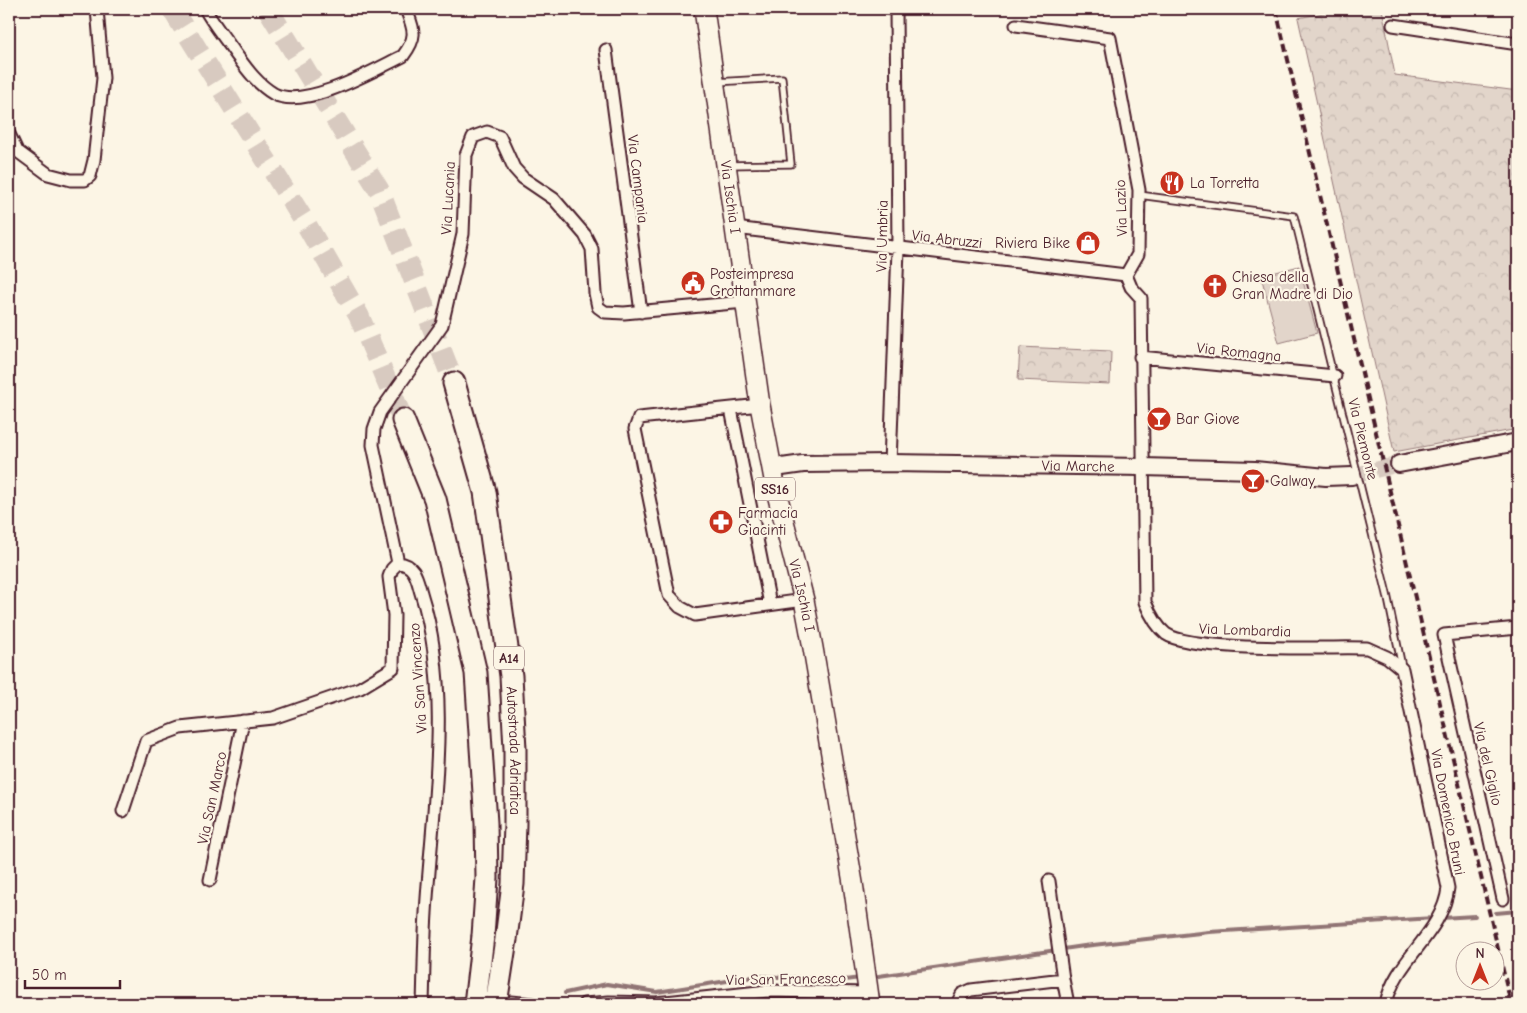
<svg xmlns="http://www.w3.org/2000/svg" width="1527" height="1013" font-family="'Comic Neue',sans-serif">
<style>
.grass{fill:#e2d5ca;stroke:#967a7a}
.park{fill:url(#park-crowns);stroke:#967a7a}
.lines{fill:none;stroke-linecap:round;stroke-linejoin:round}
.stream{stroke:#917474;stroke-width:4}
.secondary-tunnel{stroke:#d8cac0;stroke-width:16;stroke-dasharray:16 8;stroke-linecap:butt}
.highway-tunnel{stroke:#d8cac0;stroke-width:21;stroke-dasharray:21 11;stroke-linecap:butt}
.lane-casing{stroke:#4a1f2b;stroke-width:9}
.street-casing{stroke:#4a1f2b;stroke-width:15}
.secondary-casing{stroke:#4a1f2b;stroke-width:20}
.primary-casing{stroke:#4a1f2b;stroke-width:22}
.highway-casing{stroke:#4a1f2b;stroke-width:25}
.lane{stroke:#fcf5e5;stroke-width:5.5}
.street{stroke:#fcf5e5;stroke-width:11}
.secondary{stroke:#fcf5e5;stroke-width:16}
.primary{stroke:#fcf5e5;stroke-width:19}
.highway{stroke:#fcf5e5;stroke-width:21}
.rail{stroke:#4a1f2b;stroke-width:4;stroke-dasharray:8 4;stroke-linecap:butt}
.highway-bridge-casing{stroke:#4a1f2b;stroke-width:25;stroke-linecap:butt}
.highway-bridge{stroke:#fcf5e5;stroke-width:21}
.labels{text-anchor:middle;stroke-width:4.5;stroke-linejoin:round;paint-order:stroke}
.shield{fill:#fcf5e5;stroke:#7f5f63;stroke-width:1}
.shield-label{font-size:14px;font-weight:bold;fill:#4a1f2b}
.street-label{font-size:15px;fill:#4a1f2b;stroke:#fcf5e5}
.poi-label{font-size:15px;fill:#4a1f2b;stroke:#fcf5e5;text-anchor:start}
</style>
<defs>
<pattern id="park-crowns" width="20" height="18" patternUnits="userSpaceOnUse" patternTransform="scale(1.25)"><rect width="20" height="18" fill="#e2d5ca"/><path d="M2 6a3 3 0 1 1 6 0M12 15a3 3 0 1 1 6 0" fill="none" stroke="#c3b6ae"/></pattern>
</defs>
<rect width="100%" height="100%" fill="#fcf5e5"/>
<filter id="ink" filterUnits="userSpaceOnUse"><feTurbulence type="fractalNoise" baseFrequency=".02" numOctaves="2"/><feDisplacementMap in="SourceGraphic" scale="10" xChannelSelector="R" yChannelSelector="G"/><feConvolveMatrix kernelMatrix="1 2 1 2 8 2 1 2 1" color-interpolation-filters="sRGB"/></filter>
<g filter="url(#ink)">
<path class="grass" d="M1299,266L1317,333L1279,343L1261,276Z"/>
<path class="park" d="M1344,9H1382L1395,75L1518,91V429L1394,452L1298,18Z
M1020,347L1111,351L1110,384L1018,380Z"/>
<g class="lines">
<path class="stream" d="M1496,913L1518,911
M1441,918L1475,916
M872,977L1084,946L1209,932L1434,918
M565,993L607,984L657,992L759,976L845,980L860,978"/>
<path class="secondary-tunnel" d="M1352,476L1399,464"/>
<path class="highway-tunnel" d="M172,9L306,224L359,316L403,420
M268,9L379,190L454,383"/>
<defs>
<path id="lane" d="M716,82L782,78L791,164L728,165
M1139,195L1294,216L1387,594L1402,667"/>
<path id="street" d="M205,9C213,24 225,38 235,53C246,68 257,84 274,94C306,110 374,70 403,56C418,36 414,30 406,9
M1016,25L1110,38L1139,190L1138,254L1126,275L1131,287L1141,298L1145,602C1150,614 1156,626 1166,634C1192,652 1328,647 1367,648L1387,657L1402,669L1448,888C1443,933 1394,961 1386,1004
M1393,25L1518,44
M606,50L641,312
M9,134L17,151L48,174L71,180H85L90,176L94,160L103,78L97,9
M735,228L1126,275
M1140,357L1335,376
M760,405L639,418L635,429L669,595L680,607L695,615L804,600
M731,409L770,604
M890,463L898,249L896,9
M398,563L373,445L374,429L380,412L442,325L463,234L466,155L473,137L487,132L500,137L514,168L523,178L554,199L585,235L592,249L595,293L598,307L605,312L624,313L745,302
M123,811L146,741L180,728L273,718L360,688L393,668L394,615L389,577L392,569L398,563C415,564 417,579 421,593C453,693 432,810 426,913C424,944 424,974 423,1004
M210,880L243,721
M1049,881L1063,979
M1503,899L1444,635L1518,628
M452,1004L511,1002L533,1004
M584,1004L609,1002L656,1003L768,991L868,993
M957,1004L962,994L971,990L1063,979L1068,1004"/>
<g id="secondary">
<path id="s1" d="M771,463L782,467L803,464L890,463L1143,467L1255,470L1326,477L1352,476"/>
<path d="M1399,464L1518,442"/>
</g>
<g id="primary">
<path id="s2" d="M704,9L760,405L776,490L804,600L813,648L853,883L870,1004"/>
</g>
<g id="highway">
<path id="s3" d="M454,383L485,492L511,676L515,749V824L513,884L506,939"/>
<path d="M403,420L435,499L476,673L486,823L487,878L483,936"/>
</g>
</defs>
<use href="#lane" class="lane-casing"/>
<use href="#street" class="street-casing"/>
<use href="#secondary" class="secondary-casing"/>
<use href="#primary" class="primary-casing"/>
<use href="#highway" class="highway-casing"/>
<use href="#lane" class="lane"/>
<use href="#street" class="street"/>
<use href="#secondary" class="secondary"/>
<use href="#primary" class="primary"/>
<use href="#highway" class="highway"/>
<path class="rail" d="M1276,9L1511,1004"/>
<defs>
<path id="highway-bridge" d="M475,1004L483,936
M496,1004L506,939"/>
</defs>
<use href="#highway-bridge" class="highway-bridge-casing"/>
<use href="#highway-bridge" class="highway-bridge"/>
</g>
</g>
<defs>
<symbol id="restaurant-disc" viewBox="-11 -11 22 22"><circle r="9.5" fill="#c8321e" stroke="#fcf5e5"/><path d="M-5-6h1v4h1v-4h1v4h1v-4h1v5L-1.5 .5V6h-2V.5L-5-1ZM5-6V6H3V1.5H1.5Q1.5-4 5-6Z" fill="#fff"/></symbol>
<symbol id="shop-disc" viewBox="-11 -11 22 22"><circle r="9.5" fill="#c8321e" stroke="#fcf5e5"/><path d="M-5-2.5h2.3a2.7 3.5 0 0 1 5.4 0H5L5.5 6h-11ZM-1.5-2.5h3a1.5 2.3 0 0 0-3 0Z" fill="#fff"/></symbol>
<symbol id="civic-disc" viewBox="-11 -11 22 22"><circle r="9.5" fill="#c8321e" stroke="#fcf5e5"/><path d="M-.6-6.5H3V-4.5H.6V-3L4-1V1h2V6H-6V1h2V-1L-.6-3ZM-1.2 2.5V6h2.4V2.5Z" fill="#fff"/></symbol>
<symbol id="church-disc" viewBox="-11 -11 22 22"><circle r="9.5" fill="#c8321e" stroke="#fcf5e5"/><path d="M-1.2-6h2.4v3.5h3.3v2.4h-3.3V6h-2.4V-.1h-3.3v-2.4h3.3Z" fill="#fff"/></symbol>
<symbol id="bar-disc" viewBox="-11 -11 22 22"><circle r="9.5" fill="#c8321e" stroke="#fcf5e5"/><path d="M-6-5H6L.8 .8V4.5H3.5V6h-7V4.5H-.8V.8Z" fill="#fff"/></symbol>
<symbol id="pharmacy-disc" viewBox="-11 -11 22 22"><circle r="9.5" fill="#c8321e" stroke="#fcf5e5"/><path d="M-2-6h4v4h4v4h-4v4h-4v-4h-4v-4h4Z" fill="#fff"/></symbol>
</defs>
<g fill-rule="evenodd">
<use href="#restaurant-disc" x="1158" y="169" width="28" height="28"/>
<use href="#shop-disc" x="1074" y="229" width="28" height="28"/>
<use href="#civic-disc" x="679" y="269" width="28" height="28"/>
<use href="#church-disc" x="1201" y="272" width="28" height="28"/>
<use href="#bar-disc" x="1145" y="405" width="28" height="28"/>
<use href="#bar-disc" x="1239" y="467" width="28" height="28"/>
<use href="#pharmacy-disc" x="707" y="508" width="28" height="28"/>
</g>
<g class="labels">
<g class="shield">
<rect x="755" y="477.5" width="40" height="23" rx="4"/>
<rect x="494" y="646.5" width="30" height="23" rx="4"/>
</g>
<g class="shield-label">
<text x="775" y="494">SS16</text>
<text x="509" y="663">A14</text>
</g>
<g class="street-label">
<text transform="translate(638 179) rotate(83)" y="5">Via Campania</text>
<text dy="5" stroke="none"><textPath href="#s2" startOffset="190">Via Ischia I</textPath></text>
<text transform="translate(448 198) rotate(-87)" y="5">Via Lucania</text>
<text transform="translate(1121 208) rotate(-92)" y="5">Via Lazio</text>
<text transform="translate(882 236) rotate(-89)" y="5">Via Umbria</text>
<text transform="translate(947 239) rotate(7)" y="5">Via Abruzzi</text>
<text transform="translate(1239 352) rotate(6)" y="5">Via Romagna</text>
<text transform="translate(1363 439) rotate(76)" y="5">Via Piemonte</text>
<text dy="5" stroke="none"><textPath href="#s1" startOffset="308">Via Marche</textPath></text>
<text dy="5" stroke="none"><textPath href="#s2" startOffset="595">Via Ischia I</textPath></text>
<text transform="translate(1245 630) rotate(2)" y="5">Via Lombardia</text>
<text transform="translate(418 678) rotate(-94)" y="5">Via San Vincenzo</text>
<text dy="5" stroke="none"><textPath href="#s3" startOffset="374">Autostrada Adriatica</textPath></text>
<text transform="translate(1488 764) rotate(77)" y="5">Via del Giglio</text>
<text transform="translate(212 798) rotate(-78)" y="5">Via San Marco</text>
<text transform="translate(1448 812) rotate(79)" y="5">Via Domenico Bruni</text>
<text transform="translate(786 979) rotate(-1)" y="5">Via San Francesco</text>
</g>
<g class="poi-label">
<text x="1190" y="188">La Torretta</text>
<text x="1070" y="248" text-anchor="end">Riviera Bike</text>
<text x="710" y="279">Posteimpresa<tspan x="710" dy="17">Grottammare</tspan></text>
<text x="1232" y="282">Chiesa della<tspan x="1232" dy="17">Gran Madre di Dio</tspan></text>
<text x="1176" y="424">Bar Giove</text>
<text x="1270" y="486">Galway</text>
<text x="738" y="518">Farmacia<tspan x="738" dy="17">Giacinti</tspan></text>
</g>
</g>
<rect width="1527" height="1013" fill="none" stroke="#fcf5e5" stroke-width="30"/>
<rect x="15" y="15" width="1497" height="983" fill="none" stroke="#4a1f2b" stroke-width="2" filter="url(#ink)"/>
<g transform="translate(1480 966)"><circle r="24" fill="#fcf5e5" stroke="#b59f9b"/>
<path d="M0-4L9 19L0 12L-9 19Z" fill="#c8321e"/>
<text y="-8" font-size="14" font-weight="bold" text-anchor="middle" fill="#4a1f2b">N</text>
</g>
<path d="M25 980v8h95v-8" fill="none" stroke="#4a1f2b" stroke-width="2.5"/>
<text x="32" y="980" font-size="15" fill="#4a1f2b" stroke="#fcf5e5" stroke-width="4" paint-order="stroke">50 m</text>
</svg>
